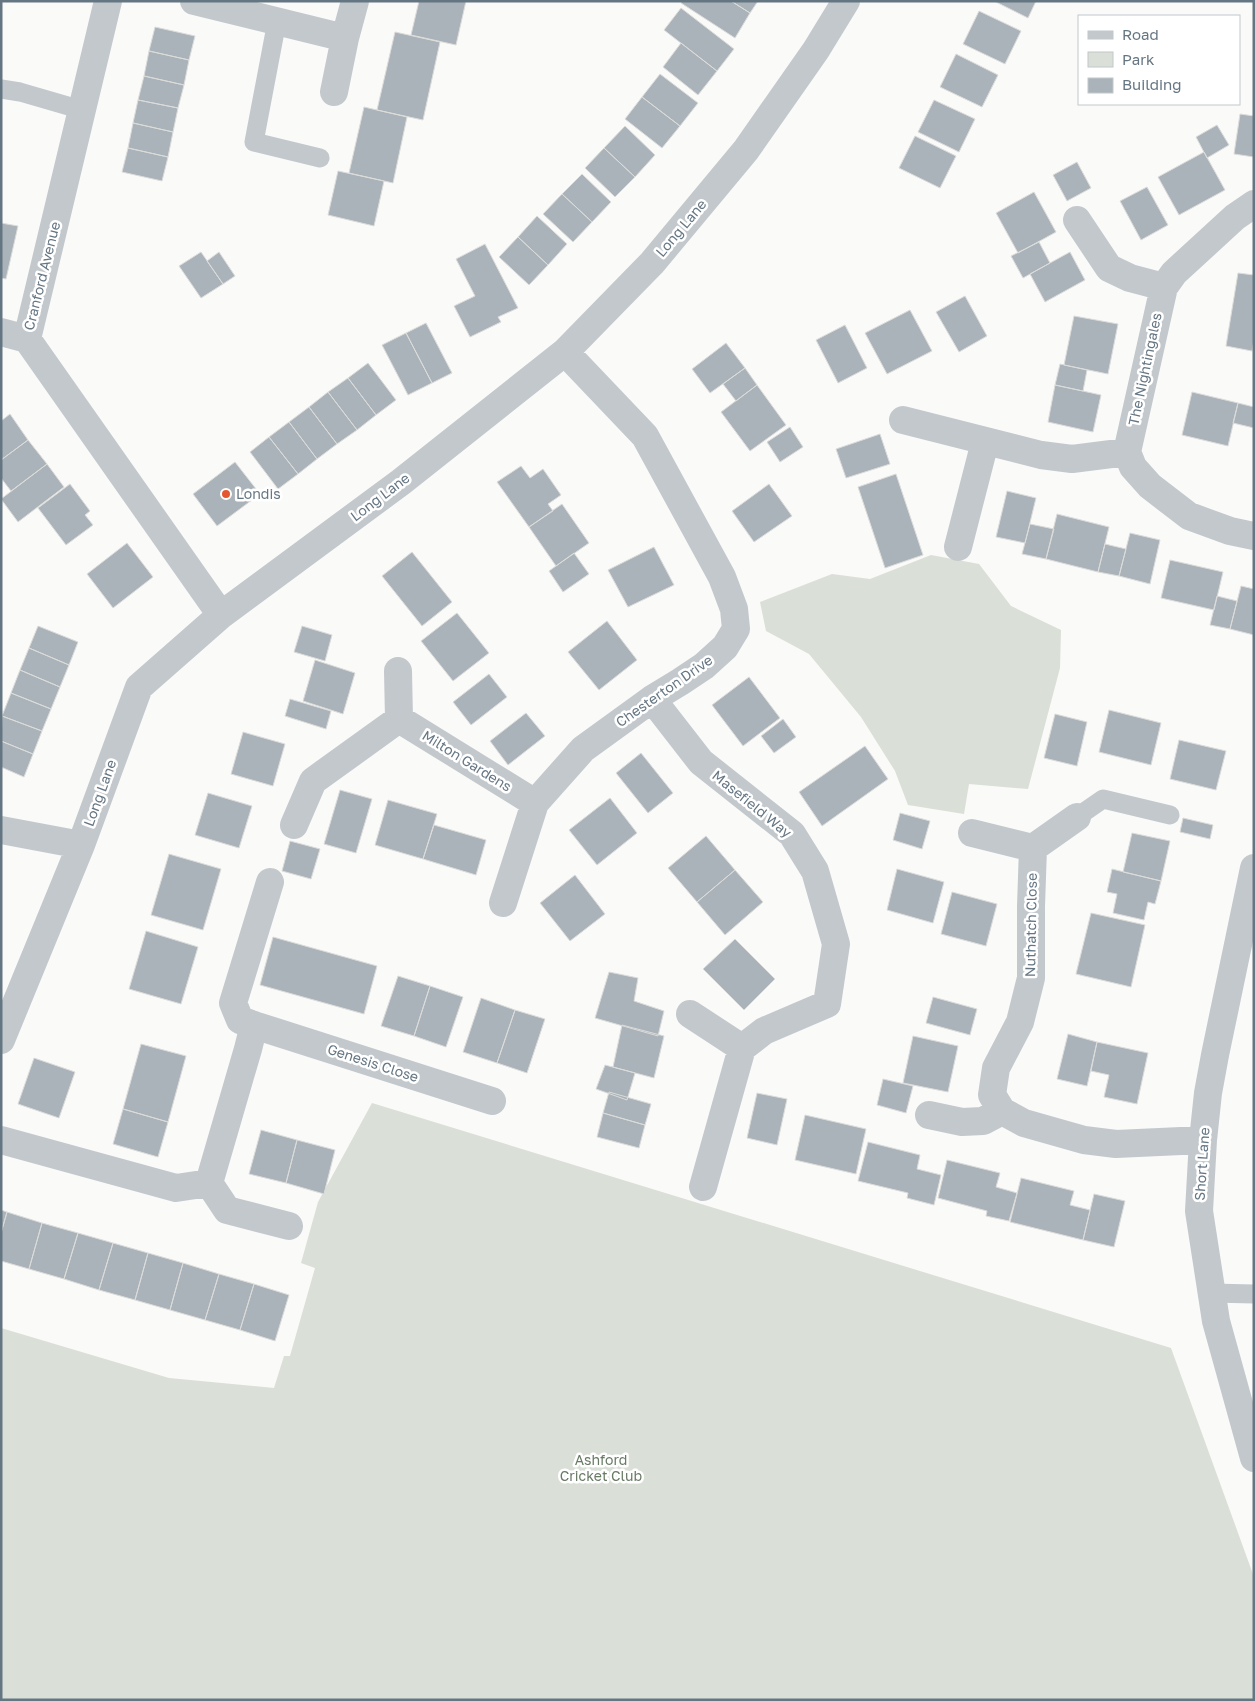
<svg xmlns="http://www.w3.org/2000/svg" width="1255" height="1701" font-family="'Golos Text',sans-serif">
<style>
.green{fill:#dadfd7}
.building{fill:#aab3b9;stroke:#dcdcda}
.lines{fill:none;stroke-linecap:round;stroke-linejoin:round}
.service{stroke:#c3c8cc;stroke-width:19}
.minor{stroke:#c3c8cc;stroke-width:28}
.poi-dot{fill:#e4572e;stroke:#fff;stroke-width:2}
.labels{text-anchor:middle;stroke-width:5;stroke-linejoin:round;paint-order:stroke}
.street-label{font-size:14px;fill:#657683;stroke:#fff}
.poi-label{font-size:14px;fill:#657683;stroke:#fff;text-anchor:start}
.park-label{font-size:14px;fill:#687a64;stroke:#fff}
</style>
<rect width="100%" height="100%" fill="#fafaf8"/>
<path class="green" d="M931,555L979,564L1011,606L1061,630L1060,668L1028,789L969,784L964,814L908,805L895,771L861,717L809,654L766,631L760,602L832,574L870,579Z
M372,1103L1171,1348L1254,1577V1700H1V1328L169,1378L274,1388L284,1356H290L315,1268L301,1263L318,1202Z"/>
<path class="building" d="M419,1H466L456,45L411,35Z
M682,1H731L750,13L735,38L681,3Z
M731,1H758L750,13Z
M994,1H1036L1028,18Z
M681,8L734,49L717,71L664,30Z
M979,11L1021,31L1005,64L963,44Z
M155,27L195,36L189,60L149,51Z
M395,32L440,42L423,120L377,110Z
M681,43L717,71L698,95L663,67Z
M149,51L189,60L184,85L144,76Z
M956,54L998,75L982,107L940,87Z
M660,74L698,103L680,126L642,97Z
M144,76L184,85L178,108L138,100Z
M642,97L680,126L662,148L625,119Z
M138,100L178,108L173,132L133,123Z
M934,100L975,119L959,152L918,132Z
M364,107L407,117L393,183L349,173Z
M1240,114L1254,116V157L1234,154Z
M133,123L173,132L168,157L128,148Z
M1217,125L1229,145L1207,158L1196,137Z
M625,126L655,155L635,177L604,148Z
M915,136L956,156L940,188L899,168Z
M128,148L168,157L162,181L122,172Z
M604,148L635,177L615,197L585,168Z
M1204,152L1225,190L1179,215L1158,177Z
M1077,162L1091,188L1067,201L1053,175Z
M338,171L384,181L374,226L328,215Z
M582,174L611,202L592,222L562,194Z
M1147,187L1168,225L1141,240L1120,201Z
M1034,192L1056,232L1018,253L996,213Z
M562,194L592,222L573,242L543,214Z
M537,216L567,244L548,265L518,237Z
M1,223L18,226L6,279L1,278Z
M518,237L548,265L529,285L499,257Z
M1039,242L1050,263L1023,278L1011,256Z
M485,244L518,308L498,317L501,322L470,337L454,306L475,296L456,259Z
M201,252L223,284L201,298L179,266Z
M219,252L235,276L223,284L207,261Z
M1070,252L1085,280L1045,302L1030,274Z
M1238,273L1254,275V339L1252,351L1226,346Z
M965,296L987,336L959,352L936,312Z
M910,310L932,351L887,374L865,333Z
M1074,316L1118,324L1108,374L1064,365Z
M426,323L452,373L432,383L406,333Z
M845,325L867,368L838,383L816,340Z
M406,333L432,383L408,395L382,345Z
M726,343L745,368L710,393L692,369Z
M368,363L396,400L376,415L348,378Z
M1060,364L1087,370L1083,391L1055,385Z
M745,368L757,385L736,401L723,384Z
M348,378L376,415L357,430L328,392Z
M757,385L786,425L750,451L721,412Z
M1055,385L1101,395L1093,432L1048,422Z
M328,392L357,430L337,444L309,407Z
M1192,392L1238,403L1228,446L1182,435Z
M1238,403L1254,407V428L1233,423Z
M309,407L337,444L317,459L289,422Z
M10,414L28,440L1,460V421Z
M289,422L317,459L298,474L269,437Z
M790,427L803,447L780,462L767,442Z
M880,434L890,464L846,478L836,449Z
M269,437L298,474L278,489L250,452Z
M28,440L47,464L11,491L1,478V460Z
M235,462L260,494L217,526L193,494Z
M47,464L64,487L18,522L1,499Z
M521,466L530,478L543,469L561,495L548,504L553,511L529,527L497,482Z
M896,474L923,555L885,568L858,487Z
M70,484L90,511L85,515L93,525L66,545L38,508Z
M769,484L792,516L754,542L732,511Z
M1007,491L1036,498L1025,543L996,537Z
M562,504L589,543L556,566L529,527Z
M1057,514L1109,527L1098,572L1046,559Z
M1030,524L1054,529L1046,559L1022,554Z
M1130,533L1160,540L1150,584L1119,576Z
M127,543L153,577L113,608L87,574Z
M1105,544L1126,549L1119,576L1098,572Z
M654,547L674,585L628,607L608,570Z
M412,552L452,602L422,626L382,576Z
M574,553L589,574L563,592L549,571Z
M1170,560L1223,572L1214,610L1161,598Z
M1241,586L1254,589V635L1230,629Z
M1217,596L1237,601L1230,629L1210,625Z
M457,613L489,653L453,681L421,641Z
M607,621L637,660L599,690L568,652Z
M38,626L78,642L69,665L29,648Z
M302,626L332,635L325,661L294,652Z
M29,648L69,665L60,687L20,670Z
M315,660L355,673L343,714L303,701Z
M20,670L60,687L51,709L11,693Z
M489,674L507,697L471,725L453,702Z
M749,677L780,718L743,746L712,705Z
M11,693L51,709L42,731L2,716Z
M290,699L331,711L326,729L285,716Z
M1109,710L1161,723L1151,765L1099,752Z
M526,713L545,736L508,765L490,741Z
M1055,714L1087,722L1077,766L1044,758Z
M2,716L42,731L33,754L1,741Z
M783,719L796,737L774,753L761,736Z
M243,732L285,744L273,786L231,774Z
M1179,740L1226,751L1216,790L1170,779Z
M1,741L33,754L24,777L1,767Z
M865,746L888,779L822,826L799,792Z
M641,753L673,793L648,813L616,773Z
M340,790L372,799L356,853L324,844Z
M208,793L252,806L239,848L195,835Z
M610,798L637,833L597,865L569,830Z
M388,800L437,814L423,859L375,845Z
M900,813L930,821L922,849L893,840Z
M1183,818L1213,825L1210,839L1180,832Z
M434,825L486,840L476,875L423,859Z
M1132,833L1170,841L1161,881L1123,872Z
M706,836L735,870L697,902L668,868Z
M290,841L320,849L311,879L282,871Z
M169,854L221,869L203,930L151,915Z
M897,869L944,882L933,923L887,910Z
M1112,869L1161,881L1155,904L1148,902L1144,920L1113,913L1117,894L1107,892Z
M735,870L763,902L725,935L697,902Z
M575,875L605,914L570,941L540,903Z
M952,892L997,904L986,946L941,934Z
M1091,913L1145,925L1131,987L1076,974Z
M146,931L198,947L181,1004L129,989Z
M273,937L377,966L364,1014L260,985Z
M735,939L775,979L744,1010L703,969Z
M609,972L638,978L634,1001L664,1011L658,1036L595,1018Z
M398,976L430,986L414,1036L381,1026Z
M430,986L463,997L446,1047L414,1036Z
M933,997L977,1009L970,1035L926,1023Z
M481,998L515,1010L497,1063L463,1052Z
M515,1010L545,1019L527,1073L497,1063Z
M622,1025L664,1036L654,1078L613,1067Z
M1068,1034L1097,1042L1087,1086L1057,1079Z
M913,1036L958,1046L948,1092L903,1083Z
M1097,1042L1148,1053L1137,1104L1104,1097L1109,1075L1091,1071Z
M141,1044L186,1056L168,1122L123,1109Z
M34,1058L75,1072L59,1118L18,1104Z
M605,1065L635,1073L627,1100L596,1089Z
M883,1079L913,1086L906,1113L877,1105Z
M609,1092L651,1104L645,1125L603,1113Z
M757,1093L787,1099L777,1145L747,1138Z
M123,1109L168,1122L158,1157L113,1144Z
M603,1113L645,1125L639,1148L597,1137Z
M805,1115L866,1129L856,1174L795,1160Z
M261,1130L297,1140L286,1183L249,1174Z
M297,1140L335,1150L324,1194L286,1183Z
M868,1142L920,1155L917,1169L941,1175L934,1205L907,1198L908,1193L858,1181Z
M947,1160L1000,1173L996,1187L1017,1193L1009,1221L986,1216L987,1211L938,1198Z
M1021,1178L1074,1191L1070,1205L1090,1210L1083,1240L1010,1222Z
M1094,1194L1125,1201L1114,1247L1083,1240Z
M1,1210L7,1212L1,1233Z
M7,1212L42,1223L29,1269L1,1261V1233Z
M42,1223L78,1233L64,1279L29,1269Z
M78,1233L113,1243L99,1290L64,1279Z
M113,1243L148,1253L135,1300L99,1290Z
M148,1253L183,1263L170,1310L135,1300Z
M183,1263L219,1274L205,1320L170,1310Z
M219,1274L254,1284L240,1330L205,1320Z
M254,1284L289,1295L275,1341L240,1330Z"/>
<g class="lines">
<path class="service" d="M277,21L254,142L320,158
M1,89L20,92L82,110
M1077,817L1103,799L1170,815
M1211,1293L1254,1294"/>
<path class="minor" d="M108,1L27,339L221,615
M194,1L345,38L355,1
M334,92L345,38
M1254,204L1235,217L1174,273L1164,287L1127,452L1133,467L1150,486L1189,516L1230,531L1254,536
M1077,220L1109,268L1130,278L1164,287
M1,332L27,339
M903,420L1041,455L1072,459L1127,452
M958,547L985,442
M398,671L399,719
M652,699L701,762L792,834L815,871L836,944L827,1004L764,1031L742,1048L703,1187
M294,825L313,781L399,719L535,803
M1,830L81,845
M972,833L1033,848L1077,817
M1033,848L1031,906V978L1020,1022L996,1068L992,1095L1002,1111L1024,1123L1084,1140L1116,1144L1203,1140
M1254,868L1215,1055L1208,1093L1203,1140L1199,1211L1216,1321L1254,1458
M503,903L535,803L583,749L652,699L680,682L704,666L725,647L736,629L734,609L722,577L645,436L565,352
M690,1014L742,1048
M254,1025L240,1020L233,1003L270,882
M1,1040L81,845L139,687L221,615L401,482L565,352L652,263L746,150L816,50L846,1
M929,1115L962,1122L983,1121L1002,1111
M1,1140L176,1188L209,1183L248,1049L254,1025L492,1101
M209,1183L227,1210L289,1226"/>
</g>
<circle class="poi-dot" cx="226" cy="494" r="5"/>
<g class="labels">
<g class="street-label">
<text transform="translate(681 228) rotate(-50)" y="5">Long Lane</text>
<text transform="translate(42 276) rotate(-76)" y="5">Cranford Avenue</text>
<text transform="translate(1145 369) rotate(-78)" y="5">The Nightingales</text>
<text transform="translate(380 497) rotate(-37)" y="5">Long Lane</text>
<text transform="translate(664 691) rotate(-35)" y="5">Chesterton Drive</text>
<text transform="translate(467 761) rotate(32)" y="5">Milton Gardens</text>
<text transform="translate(100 793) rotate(-70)" y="5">Long Lane</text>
<text transform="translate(752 804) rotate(39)" y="5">Masefield Way</text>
<text transform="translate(1031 925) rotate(-89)" y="5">Nuthatch Close</text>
<text transform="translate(373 1063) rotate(18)" y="5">Genesis Close</text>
<text transform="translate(1202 1164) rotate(-86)" y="5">Short Lane</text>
</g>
<g class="poi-label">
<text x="236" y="499">Londis</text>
</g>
<g class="park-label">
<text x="601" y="1465">Ashford<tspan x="601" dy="16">Cricket Club</tspan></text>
</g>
</g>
<rect width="1255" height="1701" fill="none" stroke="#657683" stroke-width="5"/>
<rect x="1078" y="15" width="162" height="90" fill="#ffffff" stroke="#c1c8cd"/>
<rect x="1088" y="31" width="25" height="8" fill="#c3c8cc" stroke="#c1c8cd"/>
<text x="1122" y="40" font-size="15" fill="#657683">Road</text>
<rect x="1088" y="52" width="25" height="15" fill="#dadfd7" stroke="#c1c8cd"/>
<text x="1122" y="65" font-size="15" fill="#657683">Park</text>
<rect x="1088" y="78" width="25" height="15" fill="#aab3b9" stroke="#c1c8cd"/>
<text x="1122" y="90" font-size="15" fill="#657683">Building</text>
</svg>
